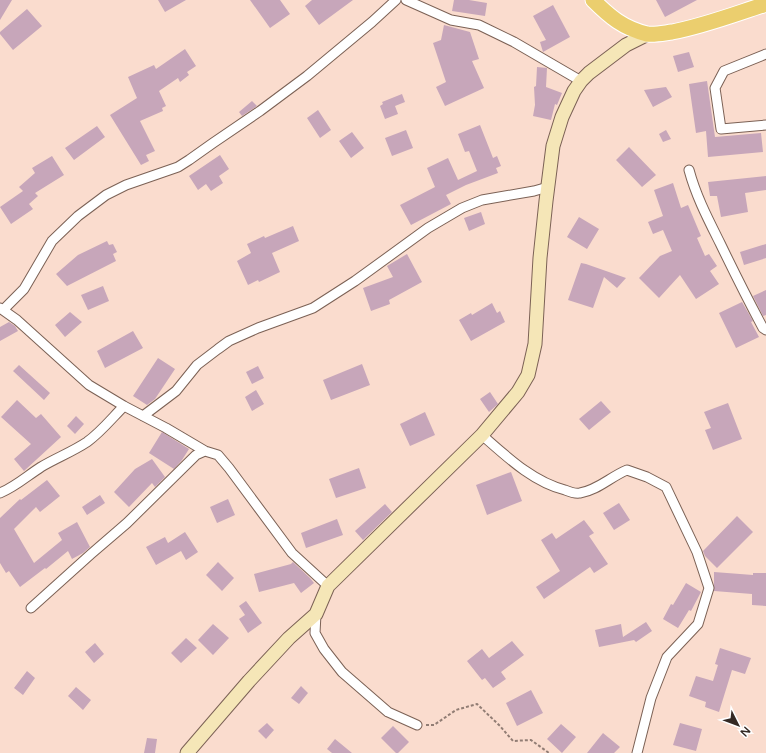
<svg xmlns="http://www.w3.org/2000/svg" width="766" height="753" font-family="'Varela Round',sans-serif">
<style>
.building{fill:#c7a6ba}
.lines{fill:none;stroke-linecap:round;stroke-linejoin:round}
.street-casing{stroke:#7b6155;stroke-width:11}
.secondary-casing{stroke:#7b6155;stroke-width:15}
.primary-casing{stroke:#fff;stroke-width:17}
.path{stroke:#917d74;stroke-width:2;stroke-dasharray:3 2;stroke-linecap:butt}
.street{stroke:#fff;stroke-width:9}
.secondary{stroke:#f5e6b7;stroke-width:13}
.primary{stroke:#ebce6e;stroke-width:15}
</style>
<rect width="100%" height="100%" fill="#fadcce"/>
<path class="building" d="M0,0H12L0,20Z
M158,0H186L165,12Z
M250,0H280L290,14L270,28Z
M312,0H353L319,25L305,6Z
M454,0H469L487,3L485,16L452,11Z
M656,0H697L665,17Z
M553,5L570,37L543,52L540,42L546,40L533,16Z
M27,9L42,26L13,50L0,34V32Z
M444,25L470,32L479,59L472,61L484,88L445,106L436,87L446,82L433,43L441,40Z
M185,49L196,66L187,72L189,75L180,82L178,78L159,91L166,106L162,108L163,111L140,121L155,151L146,155L149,161L141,165L110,115L137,98L128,77L154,65L156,69Z
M689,52L694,67L678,72L673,56Z
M537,67L547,68L546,87L562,93L557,105L555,104L551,120L533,116L535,105L534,87L536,86Z
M707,81L715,137L761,133L763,152L708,157L706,131L696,133L689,84Z
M666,87L672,97L653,107L644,90Z
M402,94L405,102L395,106L398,114L385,119L380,106L383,104L382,102Z
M252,101L257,106L242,116L239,112Z
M318,110L331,130L320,138L307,118Z
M480,125L493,158L497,156L501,166L496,168L498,173L466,185L446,195L451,204L411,225L400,205L435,187L427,168L448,158L458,180L477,171L469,151L465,152L458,134Z
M97,126L105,137L74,160L65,148Z
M406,130L413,148L392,156L385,138Z
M666,130L671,139L663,142L659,134Z
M352,132L364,148L351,158L339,141Z
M629,147L656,175L642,187L616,160Z
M220,155L229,169L219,176L223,183L211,191L206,184L198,190L189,176Z
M52,156L64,175L35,193L38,196L29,204L33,209L11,224L0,207L23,191L19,187L35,173L32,168Z
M766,176V190L745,193L748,212L721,217L717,196H710L708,182Z
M673,183L681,208L688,205L701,236L697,238L705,256L709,254L717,266L710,271L719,284L696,299L680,275L659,298L639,278L660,256L672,251L663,230L653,234L648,222L663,216L654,190Z
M481,212L485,224L469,231L464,218Z
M579,217L599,229L587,249L567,237Z
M293,226L299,241L272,253L280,272L259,282L258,280L248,285L237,261L251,253L247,244L264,236L265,238Z
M107,241L109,245L113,244L117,252L113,254L116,261L67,286L56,274L78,255Z
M766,244V258L744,265L740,252Z
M407,254L422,282L389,300L390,304L371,311L363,288L393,277L387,266Z
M581,263L586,264L626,278L617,288L604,277L593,308L568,300Z
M103,286L109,301L88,310L81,295Z
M766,290V315L763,316L753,296Z
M742,302L753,321L751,322L759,337L736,348L719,313Z
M492,303L497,313L500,311L505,322L471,341L459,320L471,313L472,315Z
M70,312L82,322L65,337L55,325Z
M9,322L15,326L18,331L0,341V327Z
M133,331L143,348L105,368L97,351Z
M158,358L175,369L155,399L147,405L133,396Z
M362,364L370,385L331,400L323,380Z
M19,365L50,393L44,400L13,371Z
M258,366L264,378L252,384L246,372Z
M256,390L264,404L252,411L245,397Z
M490,392L498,404L489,412L480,399Z
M17,400L36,418L41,414L61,437L24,471L14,459L31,444L1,417Z
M601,401L611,412L589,430L579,419Z
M728,403L742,439L713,450L705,430L711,428L704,412Z
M425,412L435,435L410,446L400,424Z
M76,416L84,424L75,434L67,426Z
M162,432L189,449L182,460L174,469L149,453Z
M152,459L165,477L155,487L152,483L129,507L114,492L135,469Z
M359,468L366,488L336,498L329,479Z
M511,472L522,501L487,515L476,485Z
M47,480L60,496L40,512L36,507L14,529L34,563L62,540L58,533L77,522L90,547L83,553L72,559L68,551L46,569L45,568L20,587L9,571L6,573L0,563V518L20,499L21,500Z
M100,495L105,503L87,515L82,507Z
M228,499L235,515L217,523L210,507Z
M619,503L630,520L614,530L603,513Z
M385,504L392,512L363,540L355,531Z
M737,516L753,532L717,568L705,556L703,551Z
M337,519L343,535L306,548L301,533Z
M584,520L594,533L589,536L608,564L594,573L590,567L544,599L536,587L560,571L541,540L552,533L556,539Z
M185,532L198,552L186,560L181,551L156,565L146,547L165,537L168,543Z
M218,562L234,578L222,591L206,575Z
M293,562L310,578L314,583L301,593L294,583L259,592L254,574L291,564Z
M714,572L753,575V573H766V606L752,605V594L714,591Z
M686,583L701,592L691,611L689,610L678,628L663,619L671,604L673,605Z
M246,601L262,623L248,633L239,619L245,615L239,606Z
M646,622L652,631L636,642L634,640L599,647L595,630L621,624L623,637Z
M213,624L229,638L213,655L198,640Z
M186,638L197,648L181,663L171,653Z
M512,641L524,655L501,672L506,679L493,688L485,678L482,680L467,661L482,649L489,658Z
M95,643L104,654L94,663L85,652Z
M720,648L751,658L745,674L732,670L719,712L705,707L706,702L689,696L696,676L713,681L718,665L715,664Z
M27,671L35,678L23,695L14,688Z
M301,686L308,693L299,704L291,698Z
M76,687L91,700L83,710L68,696Z
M531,690L543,713L517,726L506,703Z
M267,723L274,730L266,739L258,731Z
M680,723L702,729L696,751L673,745Z
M561,724L576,737L562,753L547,739Z
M393,726L409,742L398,753H396L381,738Z
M603,733L620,747L614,753H587Z
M147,738L157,739L155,753H144Z
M335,739L352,753H332L327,749Z"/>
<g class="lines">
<defs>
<path id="street" d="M406,0L451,20L479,25L514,42L581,81
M766,54L724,71L715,88L721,129L766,125
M689,170C696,196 708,219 720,243C734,272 748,300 763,328L766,330
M0,308L17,320L89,385L124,406L166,428L205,451L218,455L229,468L292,553L328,586
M3,310L24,289L52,241L78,216L106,195L126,185L178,167L189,160L213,143L260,111L307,76L372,22L396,0
M143,416L176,391L197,365L218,349L229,341L258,328L313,308L355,281L428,228L462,208L482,200L534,191L548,187
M482,435C507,457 533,482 565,490C570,492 576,494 580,493C598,490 610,477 627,470L647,477L666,487L697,552L709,588L698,624L667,657L651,698L637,753
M0,493C15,487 27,476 41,467C56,458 72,452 87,442C101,432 112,418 124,406
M31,608L91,554L127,523L196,455L205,451
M316,614L315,633L324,649L342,672L388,712L417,725"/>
<path id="secondary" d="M187,753L249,681L289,638L316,614L328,586L482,435L518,392L528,375L535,344L540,258L546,201L553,146L562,117L574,91L581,81L589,73L626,45L648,34"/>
<path id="primary" d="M593,0C610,17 623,28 647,34C655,35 664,33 672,32C704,26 735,14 766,4"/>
</defs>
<use href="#street" class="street-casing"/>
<use href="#secondary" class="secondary-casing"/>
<use href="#primary" class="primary-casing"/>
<path class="path" d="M426,725H434L456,710L477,704L500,726L513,741L531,740L549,753"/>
<use href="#street" class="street"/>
<use href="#secondary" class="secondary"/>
<use href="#primary" class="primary"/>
</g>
<g transform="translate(738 725) rotate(132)" stroke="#ffffff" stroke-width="3" paint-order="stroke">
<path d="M0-3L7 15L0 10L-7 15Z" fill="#342924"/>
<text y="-6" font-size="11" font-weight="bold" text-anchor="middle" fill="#342924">N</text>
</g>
</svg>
